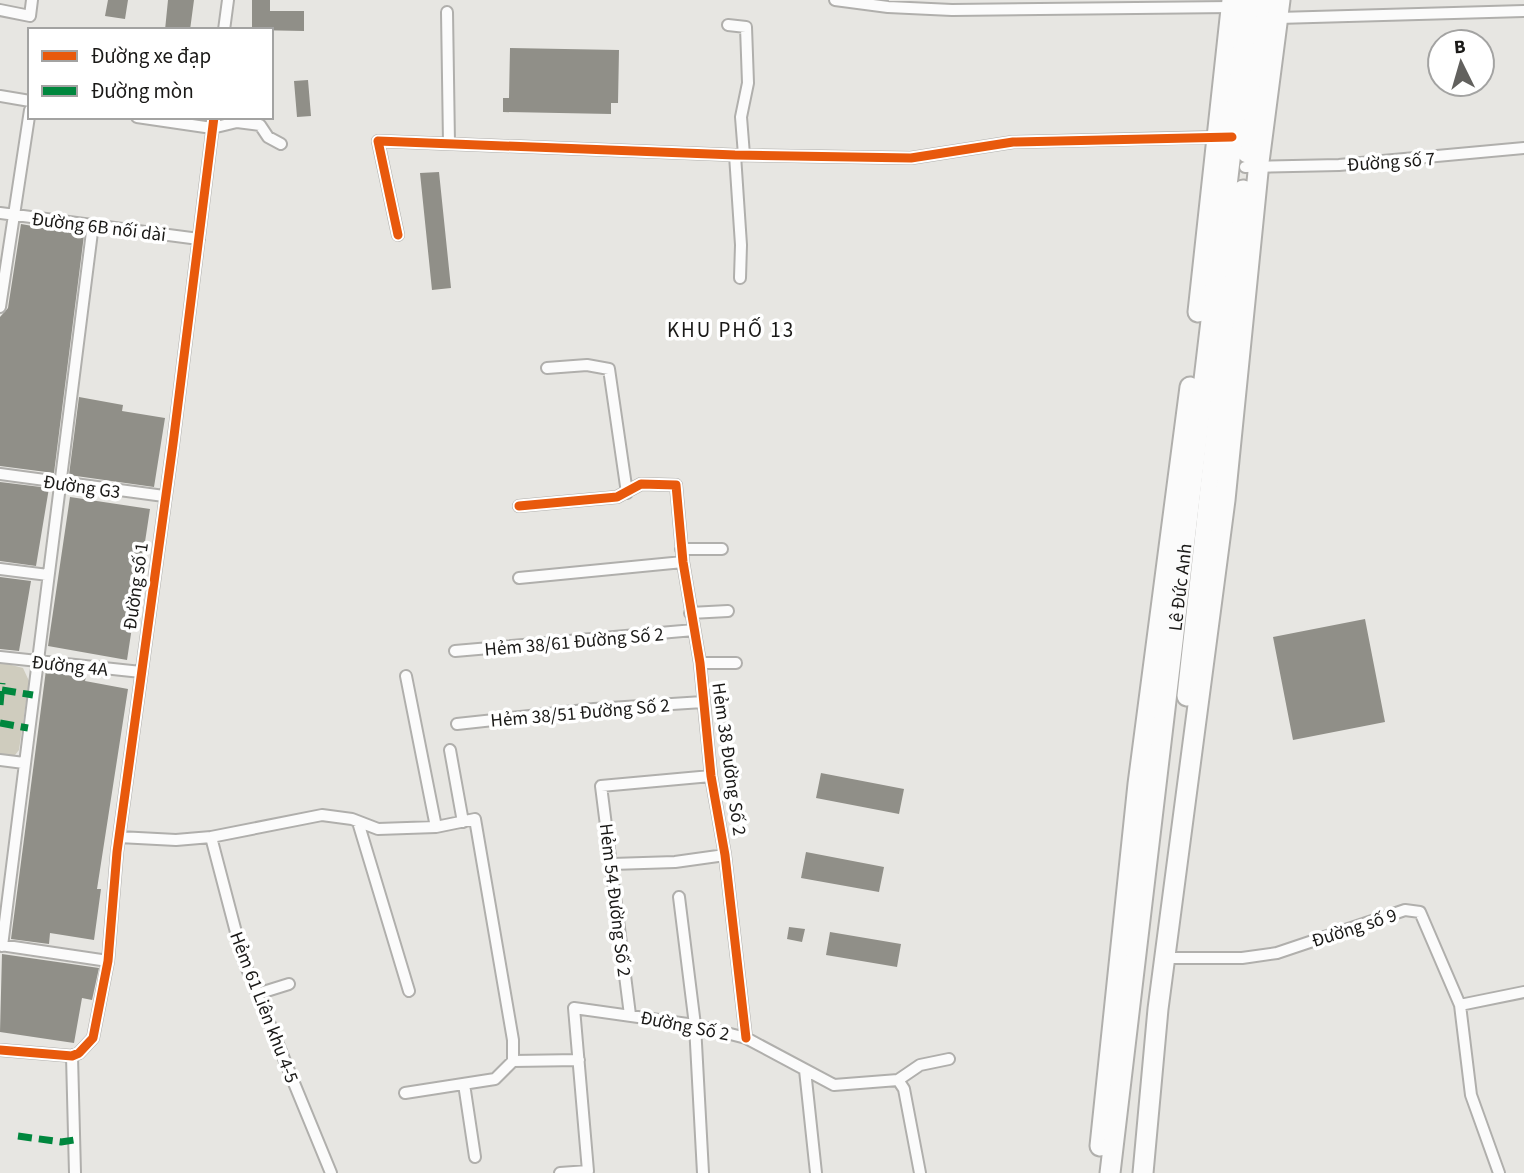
<svg xmlns="http://www.w3.org/2000/svg" width="1524" height="1173" font-family="'Source Sans 3',sans-serif">
<style>
.green{fill:#cfccbe}
.building{fill:#908f88}
.lines{fill:none;stroke-linecap:round;stroke-linejoin:round}
.street-casing{stroke:#b0afac;stroke-width:14}
.highway-casing{stroke:#b0afac;stroke-width:23}
.street{stroke:#fbfbfb;stroke-width:10}
.highway{stroke:#fbfbfb;stroke-width:19}
.quiet{stroke:#00873e;stroke-width:7;stroke-dasharray:14 7;stroke-linecap:butt}
.cycleway-casing{stroke:#fff;stroke-width:13}
.cycleway{stroke:#e8590c;stroke-width:9}
.labels{text-anchor:middle;stroke-width:7;stroke-linejoin:round;paint-order:stroke}
.street-label{font-size:19px;fill:#1a1917;stroke:#fff}
.neighbourhood-label{font-size:21px;letter-spacing:2px;fill:#1a1917;stroke:#fff}
</style>
<rect width="100%" height="100%" fill="#e7e6e2"/>
<path class="green" d="M0,662L23,668L29,681L19,750L15,755H0Z"/>
<path class="building" d="M108,0H128L125,19L105,16Z
M168,0H194L190,30H165Z
M252,0H270V11H304V31L252,30Z
M510,48L619,50L618,103H611V114L503,112V98H509Z
M308,80L311,116L297,117L294,81Z
M439,172L451,288L432,290L420,173Z
M21,224L84,235L54,473L0,466V317L8,308Z
M79,397L123,405L122,411L165,418L154,487L69,475Z
M0,482L49,488L36,566L0,561Z
M70,497L150,509L127,660L48,646Z
M0,577L31,581L19,651L0,649Z
M1365,619L1385,722L1293,740L1273,637Z
M46,670L86,676L85,681L128,689L97,889H101L94,940L50,933L49,944L11,939Z
M821,773L904,789L899,814L816,798Z
M806,852L884,867L879,892L801,878Z
M789,927L805,929L802,942L787,939Z
M830,932L901,944L897,967L826,955Z
M2,954L99,968L92,1000L82,998L74,1043L0,1032Z"/>
<g class="lines">
<defs>
<path id="street" d="M835,0L888,7L952,10L1232,7
M0,10L30,16L32,0
M447,12L449,143
M1278,18L1524,11
M728,25L746,27L748,83L741,117L744,155
M224,30L228,0
M0,96L30,101
M137,117L212,128L237,122L260,125L268,137L281,144
M735,155L741,245L740,278
M1245,167L1339,165L1524,148
M0,213L199,239
M398,235L378,141L735,155L911,158L1013,142L1219,137
M0,307L30,110
M547,368L587,365L609,369L627,493
M0,474L164,496
M519,506L617,497L641,484L676,485L683,562L700,663L711,776L725,855L746,1038
M681,549H722
M0,569L48,575
M519,578L683,562
M690,613L728,611
M455,651L694,630
M0,657L141,672
M700,663H736
M406,676L436,827
M457,724L594,709L703,702
M450,750L463,822
M0,760L24,763
M358,822L409,991
M119,837L176,840L211,837L322,815L352,819L378,829L436,827L475,819L513,1040V1061L579,1060
M211,837L243,959L331,1173
M612,864L675,862L725,855
M679,897L695,1025L703,1173
M0,945L108,961
M2,946L93,224
M1165,958H1242L1277,953L1405,910L1420,912L1460,1005L1524,992
M257,994L289,984
M1460,1005L1471,1095L1499,1173
M630,1015L601,786L711,776
M0,1050L72,1056L79,1053L93,1038L108,961L117,852L173,444L214,117
M72,1056L75,1173
M805,1070L816,1173
M898,1080L920,1065L949,1059
M464,1084L475,1157
M405,1093L495,1079L513,1061
M560,1173L588,1171L574,1008L695,1025L746,1038L834,1085L898,1080L904,1089L920,1173"/>
<g id="highway">
<path d="M1247,153L1266,0"/>
<path d="M1198,312L1232,0"/>
<path d="M1187,696L1243,190"/>
<path d="M1100,1146L1138,784L1190,387"/>
<path id="s1" d="M1110,1173L1249,0"/>
<path d="M1143,1173L1158,1009L1225,500L1259,162L1280,0"/>
</g>
</defs>
<use href="#street" class="street-casing"/>
<use href="#highway" class="highway-casing"/>
<use href="#street" class="street"/>
<use href="#highway" class="highway"/>
<path class="quiet" d="M2,690L33,695
M0,705L2,683
M0,723L28,728
M18,1136L61,1142L74,1140"/>
<defs>
<path id="cycleway" d="M398,235L378,141L735,155L911,158L1013,142L1232,137
M519,506L617,497L641,484L676,485L683,562L700,663L711,776L725,855L746,1038
M0,1050L72,1056L79,1053L93,1038L108,961L117,852L173,444L214,117"/>
</defs>
<use href="#cycleway" class="cycleway-casing"/>
<use href="#cycleway" class="cycleway"/>
</g>
<g class="labels">
<g class="street-label">
<text transform="translate(1391 161) rotate(-4)" y="7">Đường số 7</text>
<text transform="translate(99 226) rotate(7)" y="7">Đường 6B nối dài</text>
<text transform="translate(82 486) rotate(8)" y="7">Đường G3</text>
<text transform="translate(135 586) rotate(-82)" y="7">Đường số 1</text>
<text dy="7" stroke="none"><textPath href="#s1" startOffset="590">Lê Đức Anh</textPath></text>
<text transform="translate(574 641) rotate(-5)" y="7">Hẻm 38/61 Đường Số 2</text>
<text transform="translate(70 665) rotate(6)" y="7">Đường 4A</text>
<text transform="translate(580 712) rotate(-5)" y="7">Hẻm 38/51 Đường Số 2</text>
<text transform="translate(730 759) rotate(82)" y="7">Hẻm 38 Đường Số 2</text>
<text transform="translate(616 900) rotate(83)" y="7">Hẻm 54 Đường Số 2</text>
<text transform="translate(1354 927) rotate(-18)" y="7">Đường số 9</text>
<text transform="translate(265 1007) rotate(69)" y="7">Hẻm 61 Liên khu 4-5</text>
<text transform="translate(685 1025) rotate(11)" y="7">Đường Số 2</text>
</g>
<g class="neighbourhood-label">
<text x="731" y="337">KHU PHỐ 13</text>
</g>
</g>
<rect x="28" y="28" width="245" height="91" fill="#ffffff" stroke="#a3a3a2" stroke-width="2"/>
<rect x="42" y="51" width="35" height="10" fill="#e8590c" stroke="#a3a3a2" stroke-width="2"/>
<text x="91" y="63" font-size="21" fill="#1a1917">Đường xe đạp</text>
<rect x="42" y="86" width="35" height="10" fill="#00873e" stroke="#a3a3a2" stroke-width="2"/>
<text x="91" y="98" font-size="21" fill="#1a1917">Đường mòn</text>
<g transform="translate(1461 63) rotate(355)"><circle r="33" fill="#ffffff" stroke="#a3a3a2" stroke-width="2"/>
<path d="M0-5L12 26L0 18L-12 26Z" fill="#62615e"/>
<text y="-10" font-size="19" font-weight="bold" text-anchor="middle" fill="#1a1917">B</text>
</g>
</svg>
